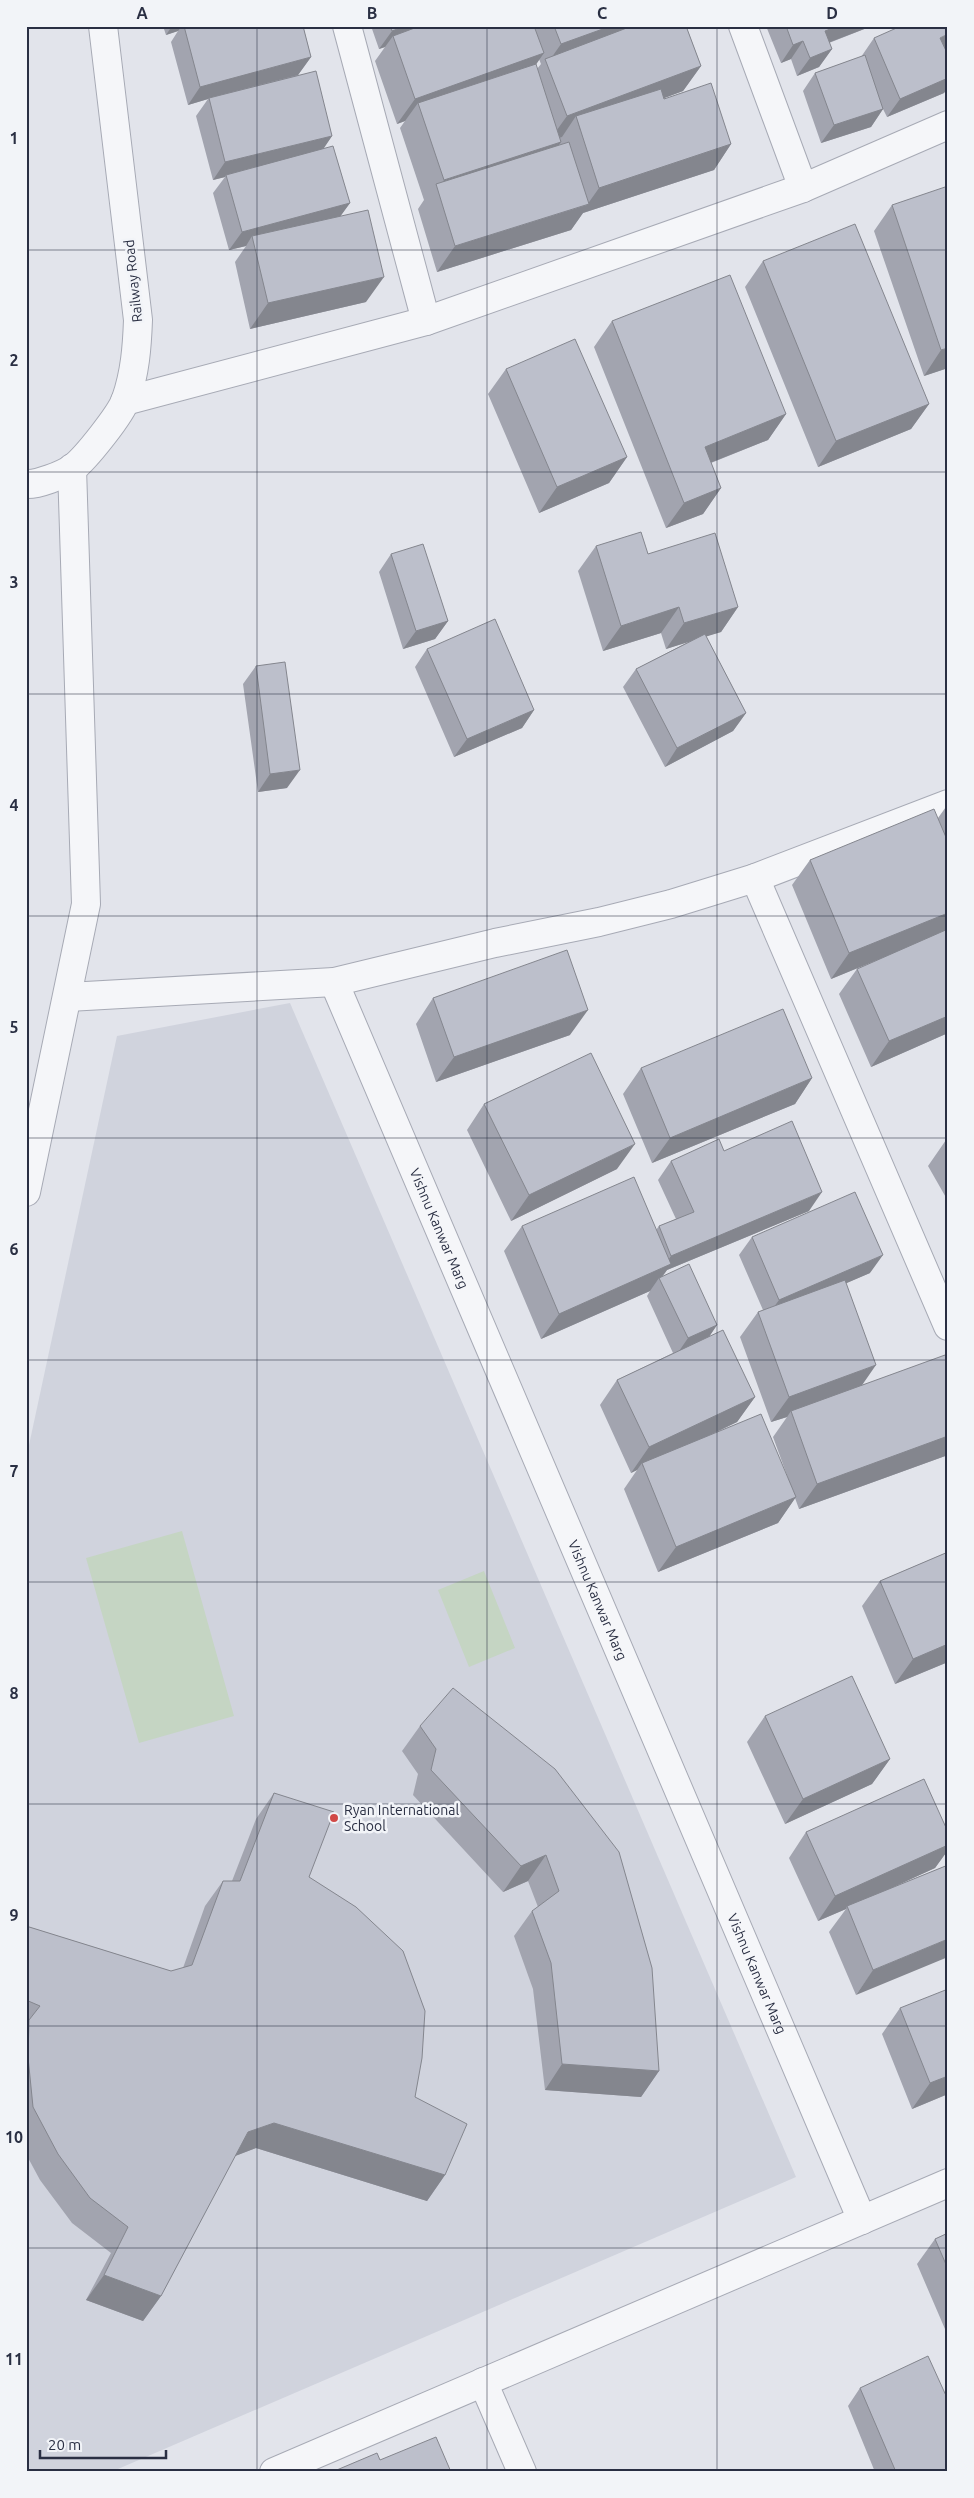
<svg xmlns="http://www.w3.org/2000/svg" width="974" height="2498" font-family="Ubuntu,sans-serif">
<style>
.built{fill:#d0d3dd}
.green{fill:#c5d5c3}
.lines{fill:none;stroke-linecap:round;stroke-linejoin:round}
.minor-casing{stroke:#a7aab5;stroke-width:30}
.minor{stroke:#f5f6f9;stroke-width:28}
.wall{fill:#a2a4af;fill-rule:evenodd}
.shaded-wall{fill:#84868e}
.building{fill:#bcbfcb;stroke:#84868e}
.grid{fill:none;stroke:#2a2f43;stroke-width:1;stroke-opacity:0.55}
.poi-dot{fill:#d14947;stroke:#f2f4f8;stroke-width:2}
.labels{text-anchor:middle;stroke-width:5;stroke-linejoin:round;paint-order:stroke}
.street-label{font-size:14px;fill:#2a2f43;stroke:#f2f4f8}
.poi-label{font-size:14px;fill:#2a2f43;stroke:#f2f4f8;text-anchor:start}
.neatline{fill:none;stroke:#2a2f43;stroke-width:2}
.grid-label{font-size:16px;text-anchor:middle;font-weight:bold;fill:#2a2f43}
</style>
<rect width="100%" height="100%" fill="#e2e4eb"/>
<path class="built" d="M290,1003L796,2177L111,2472H26V1459L117,1036Z"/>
<path class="green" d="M182,1531L234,1716L139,1743L86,1558Z
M484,1571L515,1648L469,1667L438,1590Z"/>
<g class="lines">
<defs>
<g id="minor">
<path d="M347,26L426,321"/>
<path d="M743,26L803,188"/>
<path d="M125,401L426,321L803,188L948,125"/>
<path d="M26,484C37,485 63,475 73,468C86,458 121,414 126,399C135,373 137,347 138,320L103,26"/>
<path d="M755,878L948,1326"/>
<path id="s1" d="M334,982L862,2220"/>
<path d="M68,997L334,982L495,943L599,922L671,904L755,878L948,804"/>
<path d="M26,1192L86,904L72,468"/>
<path d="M483,2382L522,2472"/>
<path d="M274,2472L948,2183"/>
</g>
</defs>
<use href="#minor" class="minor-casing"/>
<use href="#minor" class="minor"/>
</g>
<path class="wall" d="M163,26H303L311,57L298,75L332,136L323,148L350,203L340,216L366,302L250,329L235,262L246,246L229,250L213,193L225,177L213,180L196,116L208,99L188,105L171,42L178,31L166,35Z
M371,26H686L701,66L683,91L664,98L731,144L714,170L583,213L571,230L437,272L418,209L424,200L400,128L405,121L397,124L375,61L385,47L379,49ZM539,59L541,64L537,69L536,64Z
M766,26H872L829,43L832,49L819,67L797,76L791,59L781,63Z
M874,38L948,47L945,48L948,55V87L944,93L887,117L883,109L871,127L821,143L803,91L815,73L861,57Z
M892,205L948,368L924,376L874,231Z
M763,261L929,404L911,429L818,467L745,287Z
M612,321L786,414L768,440L711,463L721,488L703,514L666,528L594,347Z
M506,369L627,457L609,483L539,513L488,394Z
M948,465V474L946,469Z
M596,546L648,554L738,607L721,632L706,636L746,713L733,731L665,767L623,687L636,669L690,641L666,649L661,633L603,651L578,571Z
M391,554L448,621L435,639L403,649L379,572Z
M427,649L534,710L522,728L454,757L415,667Z
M256,666L287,788L258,792L243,684Z
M948,804V1033L871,1067L839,994L857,969L889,955L831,979L792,885L810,860L938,818Z
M433,998L570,1035L436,1082L416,1024Z
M641,1068L812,1078L795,1104L652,1163L623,1094Z
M484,1104L617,1169L511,1221L467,1130Z
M948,1139V1201L928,1166L946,1140Z
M724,1151L809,1211L667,1270L663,1276L717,1325L709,1336L755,1397L737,1422L713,1434L788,1478L773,1437L787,1417L771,1422L740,1337L758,1312L763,1310L739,1255L752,1237L870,1273L846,1283L862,1385L948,1364V1455L799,1509L795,1498L778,1523L658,1572L624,1489L637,1470L631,1473L600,1405L617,1380L673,1353L647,1296L650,1291L541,1339L504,1251L522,1226L656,1230L659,1226L676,1219L658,1180L671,1161Z
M948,1552V1662L895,1684L862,1606L880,1581Z
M765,1716L890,1759L872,1784L785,1824L747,1742Z
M420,1726L555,1769L659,2071L641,2097L545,2090L533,1989L514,1936L532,1911L538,1907L528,1881L503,1892L413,1795L418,1774L402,1751Z
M274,1793L309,1877L415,2097L445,2175L427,2201L256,2148L235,2156L161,2296L143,2321L86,2300L111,2253L72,2223L40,2180L26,2154V1926L171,1971L183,1968L205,1906L223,1881H232L256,1819Z
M806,1832H948V1850L935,1868L889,1889L948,1865L856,1995L829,1932L846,1909L818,1921L789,1858Z
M900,2008L948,2094L912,2109L882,2034Z
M948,2233V2336L917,2264L935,2239Z
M860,2388L948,2472H875L848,2406Z"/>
<path class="shaded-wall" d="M172,26H182L178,31L166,35Z
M405,26H443L393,36L385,47L379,49L392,31Z
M611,26H666L547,64L561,44Z
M838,26H872L812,49L825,31Z
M948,34V47L928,56L940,38Z
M803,41L791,59L781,63L793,45Z
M832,49L819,67L797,76L810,58Z
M544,53L526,79L418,103L405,121L397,124L415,99Z
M311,57L298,75L209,98L208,99L188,105L200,87Z
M701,66L683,91L580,130L576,116L562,137L549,141L567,116Z
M948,78V87L944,93L887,117L900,99Z
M883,109L871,127L821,143L834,125Z
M332,136L320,154L226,175L225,177L213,180L225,162Z
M561,142L544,167L437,189L444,180Z
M731,144L714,170L583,213L571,230L437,272L455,246L587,205L599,188Z
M350,203L337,221L252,236L246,246L229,250L242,232Z
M384,277L366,302L250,329L268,303Z
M948,348V368L924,376L941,350Z
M929,404L911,429L818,467L836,441Z
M786,414L768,440L687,472L705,447Z
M627,457L609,483L539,513L557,487Z
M721,488L703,514L666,528L684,503Z
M679,607L661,633L603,651L621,626Z
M738,607L721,632L666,649L684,623Z
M448,621L435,639L403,649L416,631Z
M534,710L522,728L454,757L467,739Z
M746,713L733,731L665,767L677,748Z
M300,770L287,788L258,792L270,774Z
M948,913V931L831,979L849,953Z
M588,1010L570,1035L436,1082L454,1057Z
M948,1016V1033L871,1067L889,1041Z
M812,1078L795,1104L652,1163L670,1138Z
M635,1144L617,1169L511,1221L529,1195Z
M822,1192L809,1211L667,1270L660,1279L659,1278L650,1291L541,1339L559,1314L662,1268L671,1256Z
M883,1255L870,1273L766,1318L779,1300Z
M717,1325L705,1343L675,1357L688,1338Z
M876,1365L858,1391L791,1411L787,1417L771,1422L789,1397Z
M755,1397L737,1422L643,1467L642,1463L637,1470L631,1473L649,1447Z
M948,1436V1455L799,1509L817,1484Z
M796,1497L778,1523L658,1572L676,1547Z
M948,1644V1662L895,1684L913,1659Z
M890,1759L872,1784L785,1824L803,1799Z
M948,1845V1850L935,1868L848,1908L847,1906L846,1909L818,1921L835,1896Z
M546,1855L528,1881L503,1892L521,1866Z
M948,1939V1957L856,1995L873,1970Z
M562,2064L659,2071L641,2097L545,2090Z
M948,2076V2094L912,2109L930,2083Z
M274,2123L445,2175L427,2201L256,2148L230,2158L248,2132Z
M104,2275L161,2296L143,2321L86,2300Z"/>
<path class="building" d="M184,26H303L311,57L200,87Z
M390,26H405L392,31Z
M420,26H534L544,53L415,99L393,36Z
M554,26H611L561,44Z
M632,26H686L701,66L567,116L545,59Z
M786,26H838L825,31L832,49L810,58L803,41L793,45Z
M901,26H948V34L940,38L948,55V78L900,99L874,38Z
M865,55L883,109L834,125L815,73Z
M536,64L561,142L444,180L418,103Z
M316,71L332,136L225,162L209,98Z
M711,83L731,144L599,188L576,116L661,89L664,99Z
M569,142L589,204L455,246L436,184Z
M333,146L350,203L242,232L226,175Z
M948,186V348L941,350L892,205Z
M368,210L384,277L268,303L252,236Z
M855,224L929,404L836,441L763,261Z
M730,275L786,414L705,447L721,488L684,503L612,321Z
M575,339L627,457L557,487L506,369Z
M641,532L648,554L715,533L738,607L684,623L679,607L621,626L596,546Z
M423,544L448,621L416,631L391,554Z
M495,619L534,710L467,739L427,649Z
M705,634L746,713L677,748L636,669Z
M285,662L300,770L270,774L256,666Z
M934,809L948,842V913L849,953L810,860Z
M948,929V1016L889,1041L857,969Z
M567,950L588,1010L454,1057L433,998Z
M783,1009L812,1078L670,1138L641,1068Z
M591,1053L635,1144L529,1195L484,1104Z
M792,1121L822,1192L671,1256L659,1226L694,1212L671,1161L719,1139L724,1151Z
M634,1177L671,1264L559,1314L522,1226Z
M855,1192L883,1255L779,1300L752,1237Z
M689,1264L717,1325L688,1338L659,1278Z
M845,1280L876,1365L789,1397L758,1312Z
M723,1330L755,1397L649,1447L617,1380Z
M945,1355L948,1364V1436L817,1484L791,1411Z
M761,1414L796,1497L676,1547L642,1463Z
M948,1552V1644L913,1659L880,1581Z
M852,1676L890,1759L803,1799L765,1716Z
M453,1688L555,1769L619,1852L652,1968L659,2071L562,2064L551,1963L532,1911L559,1891L546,1855L521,1866L431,1770L436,1749L420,1726Z
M924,1779L948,1832V1845L835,1896L806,1832Z
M274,1793L334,1812L309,1877L356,1907L403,1951L425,2011L422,2058L415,2097L467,2124L445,2175L274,2123L248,2132L161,2296L104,2275L128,2227L90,2198L58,2154L33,2107L28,2057L29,2020L40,2006L26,2000V1926L171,1971L192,1965L223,1881H240Z
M948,1865V1939L873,1970L847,1906Z
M948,1989V2076L930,2083L900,2008Z
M948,2233V2269L935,2239Z
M928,2356L948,2400V2472H896L860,2388Z
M436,2437L451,2472H332L377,2453L380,2460Z"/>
<path class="grid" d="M257,26V2472M487,26V2472M717,26V2472M26,250H948M26,472H948M26,694H948M26,916H948M26,1138H948M26,1360H948M26,1582H948M26,1804H948M26,2026H948M26,2248H948"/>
<circle class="poi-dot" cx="334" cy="1818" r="5"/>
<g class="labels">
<g class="street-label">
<text transform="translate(133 281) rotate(-96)" y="5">Railway Road</text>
<text dy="5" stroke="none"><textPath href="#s1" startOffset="268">Vishnu Kanwar Marg</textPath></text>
<text dy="5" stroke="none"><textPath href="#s1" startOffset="672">Vishnu Kanwar Marg</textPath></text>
<text dy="5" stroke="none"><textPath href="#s1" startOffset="1078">Vishnu Kanwar Marg</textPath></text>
</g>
<g class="poi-label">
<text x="344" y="1815">Ryan International<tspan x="344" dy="16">School</tspan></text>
</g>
</g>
<rect width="974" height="2498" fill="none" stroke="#f2f4f8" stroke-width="55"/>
<path d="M40 2450v8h126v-8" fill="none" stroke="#2a2f43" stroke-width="2.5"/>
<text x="48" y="2450" font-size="15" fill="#2a2f43" stroke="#f2f4f8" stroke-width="4" paint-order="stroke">20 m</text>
<rect x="28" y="28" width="918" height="2442" class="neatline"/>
<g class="grid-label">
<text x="142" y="19">A</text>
<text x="372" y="19">B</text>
<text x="602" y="19">C</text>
<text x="832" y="19">D</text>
<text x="14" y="144">1</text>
<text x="14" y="366">2</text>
<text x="14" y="588">3</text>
<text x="14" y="811">4</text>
<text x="14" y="1033">5</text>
<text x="14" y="1255">6</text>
<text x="14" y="1477">7</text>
<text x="14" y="1699">8</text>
<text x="14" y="1921">9</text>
<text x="14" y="2143">10</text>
<text x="14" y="2365">11</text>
</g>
</svg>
